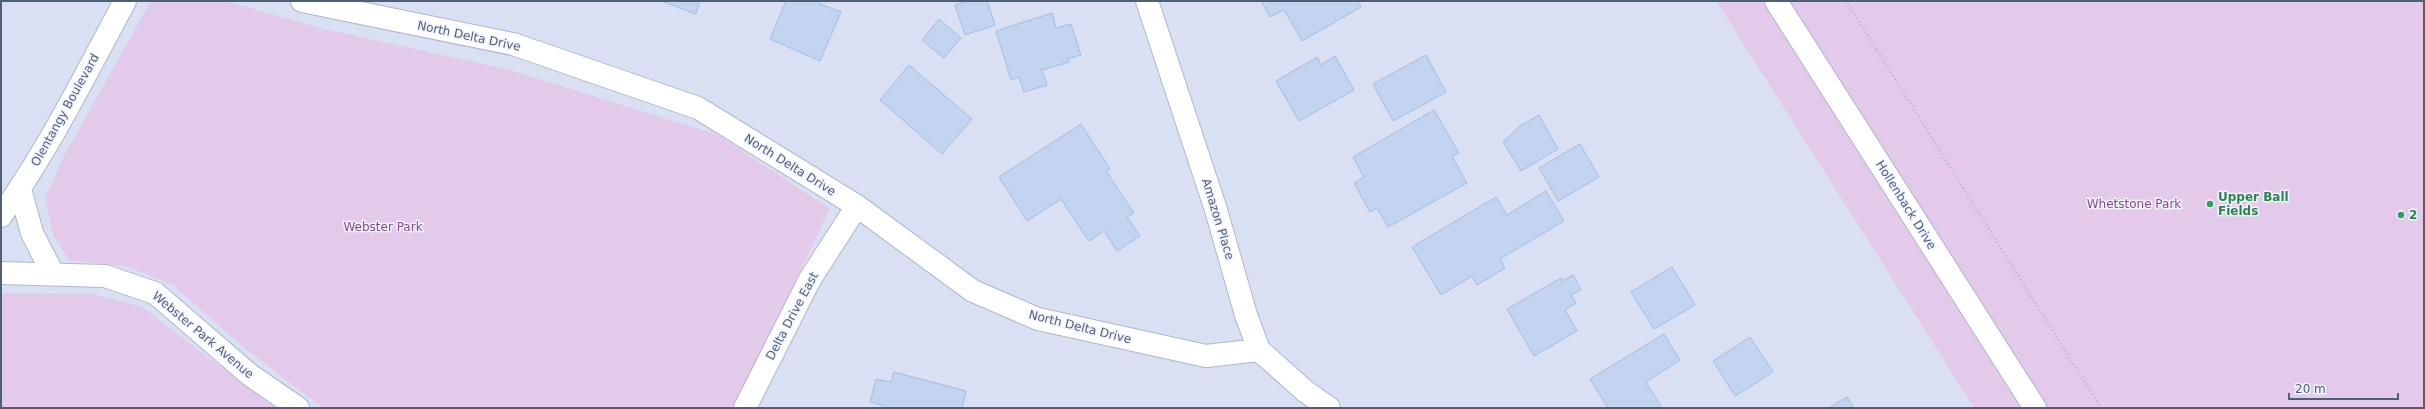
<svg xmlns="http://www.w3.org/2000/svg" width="2425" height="409" font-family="'DejaVu Sans',sans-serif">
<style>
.residential{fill:#d9e0f3}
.green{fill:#e3c9ea}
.building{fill:#c3d4f0;stroke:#a4bde2}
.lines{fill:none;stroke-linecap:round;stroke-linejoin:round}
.minor-casing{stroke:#adb8cc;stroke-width:24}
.path{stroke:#a6b9d6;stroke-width:2.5;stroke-dasharray:1 3;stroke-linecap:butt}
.minor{stroke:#fff;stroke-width:22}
.leisure-dot{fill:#2e9e5b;stroke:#f1f3fe;stroke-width:1.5}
.labels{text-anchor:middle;stroke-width:3;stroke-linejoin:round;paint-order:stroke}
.street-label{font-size:12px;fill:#4e5f76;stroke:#f1f3fe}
.leisure-label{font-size:12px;font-weight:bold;fill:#27864d;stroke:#f1f3fe;text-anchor:start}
.park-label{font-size:12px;fill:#834c87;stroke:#f1f3fe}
</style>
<rect width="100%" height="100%" fill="#ebedfc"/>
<path class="residential" d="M1,1H1716L1974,408H1Z"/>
<path class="green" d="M151,1H226L320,28L506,69L718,135L830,209L734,408H323L242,346L173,285L128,267L69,260L53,235L45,198L64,156Z
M1716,1H2424V408H1974Z
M1,293L93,294L142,307L275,408H1Z"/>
<path class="building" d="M661,1H700L696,14Z
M786,1H821L820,4L841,12L820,61L770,39Z
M967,1H987L995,25L965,35L955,5Z
M1261,1H1357L1361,7L1302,41L1284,10L1270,17Z
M1052,13L1056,28L1071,24L1081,55L1067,59L1069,62L1042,70L1047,85L1024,92L1019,77L1011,80L996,31Z
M939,19L961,38L944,58L922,40Z
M1426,55L1446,92L1393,121L1373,84Z
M1335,56L1354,90L1299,121L1276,81L1317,57L1321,65Z
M909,65L972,119L942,154L880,100Z
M1434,110L1459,153L1452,156L1467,183L1388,227L1377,208L1370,212L1354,183L1364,177L1353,157Z
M1539,115L1558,149L1521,171L1503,142L1520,126Z
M1081,124L1110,169L1106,171L1134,213L1127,217L1140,236L1117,251L1104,231L1089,241L1061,199L1027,221L999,177Z
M1580,144L1599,177L1558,201L1539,168Z
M1546,191L1564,221L1500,259L1505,268L1477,285L1472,276L1441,295L1412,247L1496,197L1507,215Z
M1672,267L1695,305L1654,329L1631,292Z
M1573,275L1581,290L1571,295L1576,303L1565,310L1577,331L1534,356L1507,309L1561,278L1562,281Z
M1664,334L1680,360L1646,382L1662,408H1608L1590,379Z
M1750,337L1773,372L1735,396L1713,361Z
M894,372L966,391L962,408H885V406L870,402L876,379L891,382Z
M1847,397L1854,408H1829Z"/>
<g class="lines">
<defs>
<path id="minor" d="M302,1L513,44L698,108L857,206L973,291L1038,319L1206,356L1259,350
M1147,1L1216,210L1246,315L1259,350L1305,391L1329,408
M1776,1L2035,408
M20,189L32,233L53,274
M1,216C49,148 86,74 125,1
M1,273L105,276L155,293L250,375L298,408
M745,408L810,279L857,206"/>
</defs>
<use href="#minor" class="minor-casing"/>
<path class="path" d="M1846,1L2101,408"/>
<use href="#minor" class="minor"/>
</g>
<g class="leisure-dot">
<circle cx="2210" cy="204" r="4"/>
<circle cx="2401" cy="215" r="4"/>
</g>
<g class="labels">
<g class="street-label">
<text transform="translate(469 36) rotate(12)" y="4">North Delta Drive</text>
<text transform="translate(65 110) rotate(-61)" y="4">Olentangy Boulevard</text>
<text transform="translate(790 165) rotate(32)" y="4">North Delta Drive</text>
<text transform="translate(1906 205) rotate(58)" y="4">Hollenback Drive</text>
<text transform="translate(1218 219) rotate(73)" y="4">Amazon Place</text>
<text transform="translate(792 316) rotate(-62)" y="4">Delta Drive East</text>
<text transform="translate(1080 327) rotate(14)" y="4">North Delta Drive</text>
<text transform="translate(203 335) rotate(40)" y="4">Webster Park Avenue</text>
</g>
<g class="leisure-label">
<text x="2218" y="201">Upper Ball<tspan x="2218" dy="14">Fields</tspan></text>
<text x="2409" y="219">2</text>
</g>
<g class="park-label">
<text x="2134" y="208">Whetstone Park</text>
<text x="383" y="231">Webster Park</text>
</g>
</g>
<rect width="2425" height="409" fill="none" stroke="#4e5f76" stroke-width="4"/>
<path d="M2289 393v6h109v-6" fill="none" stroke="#4e5f76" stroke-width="2"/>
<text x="2295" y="393" font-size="12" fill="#4e5f76" stroke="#f1f3fe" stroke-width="3" paint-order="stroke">20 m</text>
</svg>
